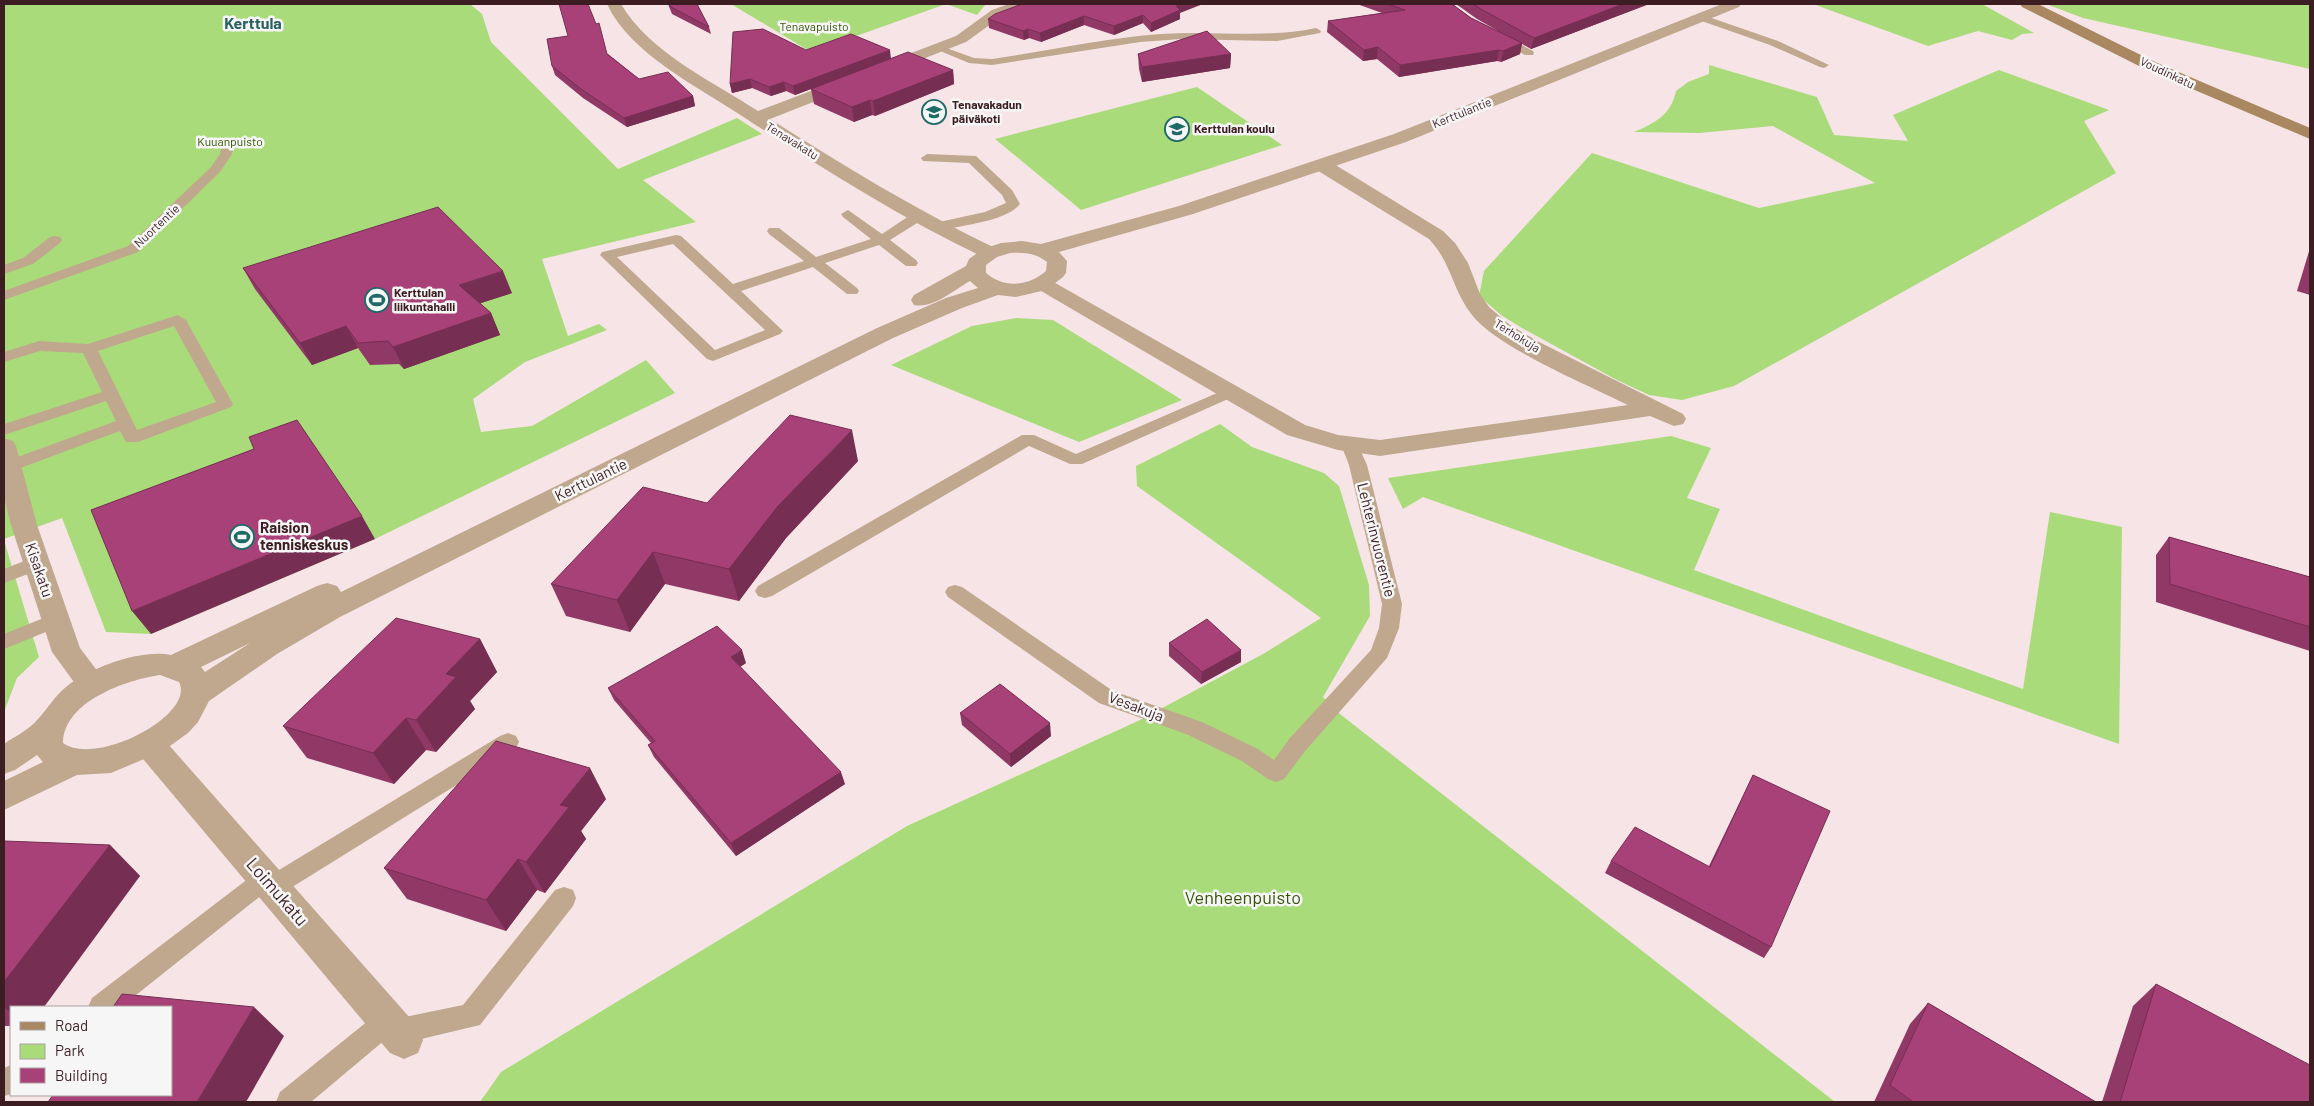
<svg xmlns="http://www.w3.org/2000/svg" width="2314" height="1106" font-family="Barlow,sans-serif">
<style>
.green{fill:#aadb7a}
.lines{fill:none;stroke-linecap:round;stroke-linejoin:round}
.service{fill:#bfa88e;fill-rule:evenodd}
.minor{fill:#bfa88e;fill-rule:evenodd}
.tertiary{fill:#bfa88e;fill-rule:evenodd}
.secondary{fill:#a98861;fill-rule:evenodd}
.wall{fill:#903866}
.shaded-wall{fill:#762e53}
.building{fill:#a84177;stroke:#762e53}
.labels{text-anchor:middle;stroke-width:5;stroke-linejoin:round;paint-order:stroke}
.far-park-label{font-size:12px;fill:#345304;stroke:#f6f6f6}
.far-street-label{font-size:12px;fill:#3c1d22;stroke:#f6f6f6}
.far-poi-label{font-size:12px;font-weight:bold;fill:#3c1d22;stroke:#f6f6f6;text-anchor:start}
.street-label{font-size:15px;fill:#3c1d22;stroke:#f6f6f6}
.poi-label{font-size:15px;font-weight:bold;fill:#3c1d22;stroke:#f6f6f6;text-anchor:start}
.far-district-label{font-size:16px;font-weight:bold;fill:#29625f;stroke:#f6f6f6}
.near-street-label{font-size:18px;fill:#3c1d22;stroke:#f6f6f6}
.near-park-label{font-size:18px;fill:#345304;stroke:#f6f6f6}
</style>
<rect width="100%" height="100%" fill="#f6e4e6"/>
<path class="green" d="M4,4H470L482,14L491,42L618,169L737,118L762,134L643,180L696,222L542,259L568,336L599,324L607,330L525,362L473,399L481,432L532,426L646,360L675,393L375,539L151,634L106,632L62,518L4,539Z
M731,4H986L977,15L946,4L811,52Z
M1813,4H1982L2034,33L2022,34L2012,40L1978,31L1928,46Z
M2046,4H2310V69L2083,18Z
M1709,65L1817,97L1834,135L1908,141L1893,115L1999,70L2109,110L2084,121L2116,173L1734,386L1682,400L1649,395L1615,379L1522,328L1501,315L1479,296L1484,271L1592,153L1759,208L1875,183L1773,126L1699,133L1634,132C1655,123 1671,115 1676,91L1688,82L1709,74Z
M1197,87L1282,145L1081,210L995,139Z
M1016,318L1053,320L1182,400L1079,442L891,365L972,326Z
M1220,424L1252,447L1324,473L1339,486L1369,585L1370,616L1323,697L1340,714L1835,1102H480L501,1072L907,826L1138,721L1263,654L1321,618L1137,486L1136,466Z
M1671,436L1711,448L1687,498L1720,509L1694,570L2023,689L2050,512L2122,527L2119,744L1423,497L1403,509L1388,478Z
M4,540L39,657L17,678L4,712Z"/>
<g class="lines">
<path class="service" d="M1700,14L1778,41L1829,65L1824,68L1820,67L1770,45L1696,19V15Z
M1316,28L1321,31L1320,33L1277,41L1181,39L1140,42L992,65L969,63L933,48L938,45L974,58L992,59C1048,51 1104,38 1161,34C1213,30 1264,39 1316,28Z
M1499,33L1533,51L1534,53L1533,55H1525L1495,38V34Z
M228,141L234,145L232,154L220,172L138,252L4,300V291L128,246L211,167L220,154L222,145Z
M927,154L976,156L1012,190L1020,204C1006,222 957,226 935,231L930,230L928,227L930,224L985,212L1006,203L1002,195L969,163L923,161L921,158Z
M848,210L882,234L912,214H922L924,217L922,220L890,240L916,260L918,263L916,266H906L879,245L825,263L857,288L859,291L857,294H847L813,267L741,291L783,331L780,334L713,361L707,359L600,255L602,252L676,235L681,236L733,284L804,261L769,234L767,231L769,228H779L816,257L871,239L843,217L841,214ZM673,244L765,330L715,350L617,257Z
M55,236L60,237L62,240L60,243L33,264L4,274V265L23,258L50,237Z
M178,315L186,320L233,404L231,407L138,442H126L120,431L15,470H4V462L116,421L106,401L4,435V424L102,392L83,353L40,351L4,362V352L39,341L88,344ZM174,326L216,402L137,430L98,351Z
M1231,387L1237,389L1239,392L1237,395L1082,464H1070L1029,446L772,596L765,598L758,596L755,591L758,586L1022,435H1034L1076,454Z
M1351,442L1357,443L1367,465L1402,604L1399,628L1387,658L1306,750L1284,779L1276,782L1268,779L1242,761L1186,734L1099,703L948,597L945,592L948,587L955,585L962,587L1113,691L1202,722L1258,749L1274,760L1290,738L1371,650L1379,628L1382,604L1349,465L1342,447L1345,443Z
M37,556L44,558L46,563L44,568L4,583V569Z
M56,613L63,615L66,620L63,625L4,649V634Z
M508,733L516,736L519,742L516,748L281,894L272,898L263,894L121,1007H88L92,998L257,872L265,869L274,873L500,736Z
M564,887L573,890L576,898L573,906L480,1025L396,1045L386,1039L311,1102H276L280,1092L379,1012L388,1008L397,1012L400,1018L463,1005L555,890Z
M11,1065V1094L4,1096V1068Z"/>
<path class="minor" d="M607,4H621C650,53 712,81 758,111L956,36L992,10L1009,4H1029L1027,7L1002,16L966,42L770,119C844,166 918,211 997,249L1000,253L997,257L990,259L983,257C899,217 822,168 745,118C700,88 630,54 607,4Z
M1322,159L1329,161L1443,231L1455,243L1468,263L1480,294L1489,307L1510,325L1539,342L1683,414L1686,419L1683,424L1674,426L1650,416L1380,456L1338,450L1287,435L1036,288L1032,284L1036,280L1043,278L1050,280L1305,425L1338,435L1380,440L1628,405C1588,385 1498,348 1472,315C1452,290 1452,263 1429,239L1315,169L1313,165L1315,161Z
M4,438L13,441L16,446L37,525L80,648L108,685L104,693L93,697L82,693L52,652L11,525L4,497Z
M149,731L160,735L418,1027L423,1040L418,1053L404,1059L390,1053L138,753L133,744L138,735Z"/>
<path class="tertiary" d="M1722,4H1741L1739,7L1406,142L1193,214L1059,252L1067,261L1066,273L1063,277L1046,290L1016,297L998,295L962,308L893,338L340,617L277,654L209,701L198,722L188,733L163,751L111,773L77,775L4,810V781L43,762L37,755L15,770L4,774V744C14,737 30,729 38,719C48,708 54,697 66,687C90,668 140,649 171,655L317,586L327,583L337,586L341,592L877,328L946,298L978,288L970,281C954,290 933,309 914,305L911,300L914,295L966,266L969,259L983,249L1001,243L1022,241L1041,244L1179,206L1394,134ZM1010,253C1024,252 1036,253 1047,262L1046,271C1029,286 1004,289 986,273V265L997,257ZM250,643L205,672L201,667ZM160,675L179,682C196,715 96,767 63,743C64,701 126,680 160,675Z"/>
<path class="secondary" d="M2020,4H2038L2155,62L2310,128V139L2143,68L2022,7Z"/>
</g>
<path class="wall" d="M668,4H697L709,27L711,34L672,14Z
M1357,4H1452L1471,18L1500,32L1477,19L1456,4H1649L1531,49L1522,44L1520,54L1501,62L1497,61L1399,77L1377,59L1363,61L1327,32L1328,21L1382,13Z
M1180,13V19L1151,32L1143,23L1114,35L1084,25L1041,42L1029,38L1024,40L989,28L988,19Z
M806,50L891,58L953,70L954,84L875,116L872,115L854,122L814,104L811,89L795,95L786,91L771,96L752,88L732,93L730,84Z
M608,54L639,79L693,96L695,106L627,127L583,98L555,75L552,66Z
M1138,54H1231L1230,68L1142,82L1139,69Z
M2310,248V295L2297,291Z
M243,268L512,293L480,303L491,313L500,335L404,369L399,364L370,365L358,348L312,365L255,289Z
M858,461L786,538L739,601L665,584L630,632L566,616L551,584L707,503Z
M2169,537L2310,577V651L2156,602V555Z
M480,639L497,672L470,701L475,709L436,752L426,750L394,784L307,758L283,726Z
M1169,643L1241,662L1201,684L1169,656Z
M746,663L740,667L845,784L736,856L654,757L648,745L651,743L614,700L608,688Z
M960,713L1051,736L1011,767L962,725Z
M1753,775L1771,947L1764,958L1605,873L1611,861L1709,866Z
M606,799L581,831L586,839L545,893L537,890L506,931L407,899L384,868Z
M4,842L110,845L140,876L11,1007V1026H4Z
M2156,984L2310,1102H2102L2133,1006Z
M1928,1003L2096,1102H1874L1910,1024Z"/>
<path class="shaded-wall" d="M1182,4H1203L1180,13V19L1151,32V23L1176,6Z
M1623,4H1649L1531,49L1534,38Z
M1143,15V23L1114,35V26Z
M1084,16V25L1041,42L1040,33Z
M1028,29L1029,38L1024,40L1023,31Z
M1522,43L1520,54L1501,62L1503,51Z
M1378,47L1377,59L1363,61L1364,50Z
M890,50L891,59L795,95L793,86Z
M1499,50L1497,61L1399,77L1400,65Z
M1231,54L1230,68L1142,82V67Z
M953,70L954,84L875,116L873,101Z
M750,79L752,88L732,93L730,84Z
M784,82L786,91L771,96L769,87Z
M693,96L695,106L627,127L624,118Z
M870,100L872,115L854,122L852,107Z
M503,271L512,293L469,307L459,285Z
M491,313L500,335L404,369L393,347Z
M346,326L358,348L312,365L300,343Z
M852,430L858,461L786,538L739,601L729,569L778,506Z
M362,516L375,539L151,634L132,611Z
M653,552L665,584L630,632L617,600Z
M480,639L497,672L470,701L475,709L436,752L416,720L446,674Z
M742,650L746,663L735,670L731,657Z
M1241,650V662L1201,684L1202,672Z
M406,718L426,750L394,784L373,753Z
M1050,723L1051,736L1011,767L1010,754Z
M590,768L606,799L581,831L586,839L545,893L526,862L560,805Z
M841,772L845,784L736,856L731,843Z
M110,845L140,876L44,1007H11V1013L4,1007V982Z
M518,859L537,890L506,931L486,900Z
M254,1007L284,1036L246,1102H197Z"/>
<path class="building" d="M559,4H588L596,24L599,23L607,54L639,79L668,72L693,96L624,118L581,89L552,66L547,39L568,36Z
M669,4H697L709,27L671,7Z
M1022,4H1182L1176,6L1180,10L1151,23L1143,15L1114,26L1084,16L1040,33L1028,29L1023,31L988,19L995,14Z
M1388,4H1452L1471,18L1522,43L1503,51L1499,50L1400,65L1378,47L1364,50L1328,21L1405,10Z
M1473,4H1623L1534,38L1479,8Z
M763,29L806,50L851,34L890,50L793,86L784,82L769,87L750,79L730,84L733,32Z
M1207,31L1231,54L1142,67L1138,54Z
M908,52L953,70L873,101L870,100L852,107L811,89Z
M438,207L503,271L459,285L491,313L393,347L388,341L358,343L346,326L300,343L243,268Z
M790,415L852,430L778,506L729,569L653,552L617,600L551,584L643,487L707,503Z
M297,420L362,516L132,611L91,510L254,449L249,437Z
M2169,537L2310,577V627L2170,584Z
M396,618L480,639L446,674L456,677L416,720L406,718L373,753L283,726Z
M1207,619L1241,650L1202,672L1169,643Z
M717,626L742,650L731,657L841,772L731,843L648,745L655,741L608,688Z
M1000,684L1050,723L1010,754L960,713Z
M496,741L590,768L560,805L569,807L526,862L518,859L486,900L384,868Z
M1753,775L1830,811L1771,947L1611,861L1635,827L1710,867Z
M5,841L110,845L4,982V842Z
M2156,984L2310,1065V1102H2120Z
M122,994L254,1007L197,1102H48L53,1095H171V1007H113Z
M1928,1003L2096,1102H1913L1890,1085Z"/>
<defs>
<symbol id="school-ring" viewBox="-11 -11 22 22"><circle r="9.5" fill="#f6f6f6" stroke="#1e6a67" stroke-width="1.5"/><path d="M0-5L7-2L0 1L-7-2ZM-4 1L0 2.5L4 1V4Q0 6-4 4Z" fill="#1e6a67"/></symbol>
<symbol id="stadium-ring" viewBox="-11 -11 22 22"><circle r="9.5" fill="#f6f6f6" stroke="#1e6a67" stroke-width="1.5"/><path d="M0-5a6.5 5 0 1 0 0 10a6.5 5 0 1 0 0-10ZM-3.5-1.8h7v3.6h-7Z" fill="#1e6a67"/></symbol>
</defs>
<g fill-rule="evenodd">
<use href="#school-ring" x="920" y="98" width="28" height="28"/>
<use href="#school-ring" x="1163" y="115" width="28" height="28"/>
<use href="#stadium-ring" x="363" y="286" width="28" height="28"/>
<use href="#stadium-ring" x="228" y="523" width="28" height="28"/>
</g>
<g class="labels">
<g class="far-park-label">
<text x="814" y="31">Tenavapuisto</text>
<text x="230" y="146">Kuuanpuisto</text>
</g>
<g class="far-street-label">
<text transform="translate(2167 73) rotate(25)" y="4">Voudinkatu</text>
<text transform="translate(1462 113) rotate(-22)" y="4">Kerttulantie</text>
<text transform="translate(792 141) rotate(32)" y="4">Tenavakatu</text>
<text transform="translate(157 226) rotate(-43)" y="4">Nuortentie</text>
<text transform="translate(1517 336) rotate(32)" y="4">Terhokuja</text>
</g>
<g class="far-poi-label">
<text x="952" y="109">Tenavakadun<tspan x="952" dy="14">päiväkoti</tspan></text>
<text x="1194" y="133">Kerttulan koulu</text>
<text x="394" y="297">Kerttulan<tspan x="394" dy="14">liikuntahalli</tspan></text>
</g>
<g class="street-label">
<text transform="translate(591 480) rotate(-26)" y="5">Kerttulantie</text>
<text transform="translate(1376 540) rotate(76)" y="5">Lehterinvuorentie</text>
<text transform="translate(39 570) rotate(71)" y="5">Kisakatu</text>
<text transform="translate(1136 707) rotate(21)" y="5">Vesakuja</text>
</g>
<g class="poi-label">
<text x="260" y="533">Raision<tspan x="260" dy="17">tenniskeskus</tspan></text>
</g>
<g class="far-district-label">
<text x="253" y="29">Kerttula</text>
</g>
<g class="near-street-label">
<text transform="translate(277 892) rotate(49)" y="6">Loimukatu</text>
</g>
<g class="near-park-label">
<text x="1243" y="904">Venheenpuisto</text>
</g>
</g>
<rect width="2314" height="1106" fill="none" stroke="#3c1d22" stroke-width="10"/>
<rect x="10" y="1006" width="162" height="90" fill="#f6f6f6" stroke="#ac9fa1"/>
<rect x="20" y="1022" width="25" height="8" fill="#a98861" stroke="#ac9fa1"/>
<text x="55" y="1031" font-size="15" fill="#3c1d22">Road</text>
<rect x="20" y="1044" width="25" height="15" fill="#aadb7a" stroke="#ac9fa1"/>
<text x="55" y="1056" font-size="15" fill="#3c1d22">Park</text>
<rect x="20" y="1068" width="25" height="15" fill="#a84177" stroke="#ac9fa1"/>
<text x="55" y="1081" font-size="15" fill="#3c1d22">Building</text>
</svg>
